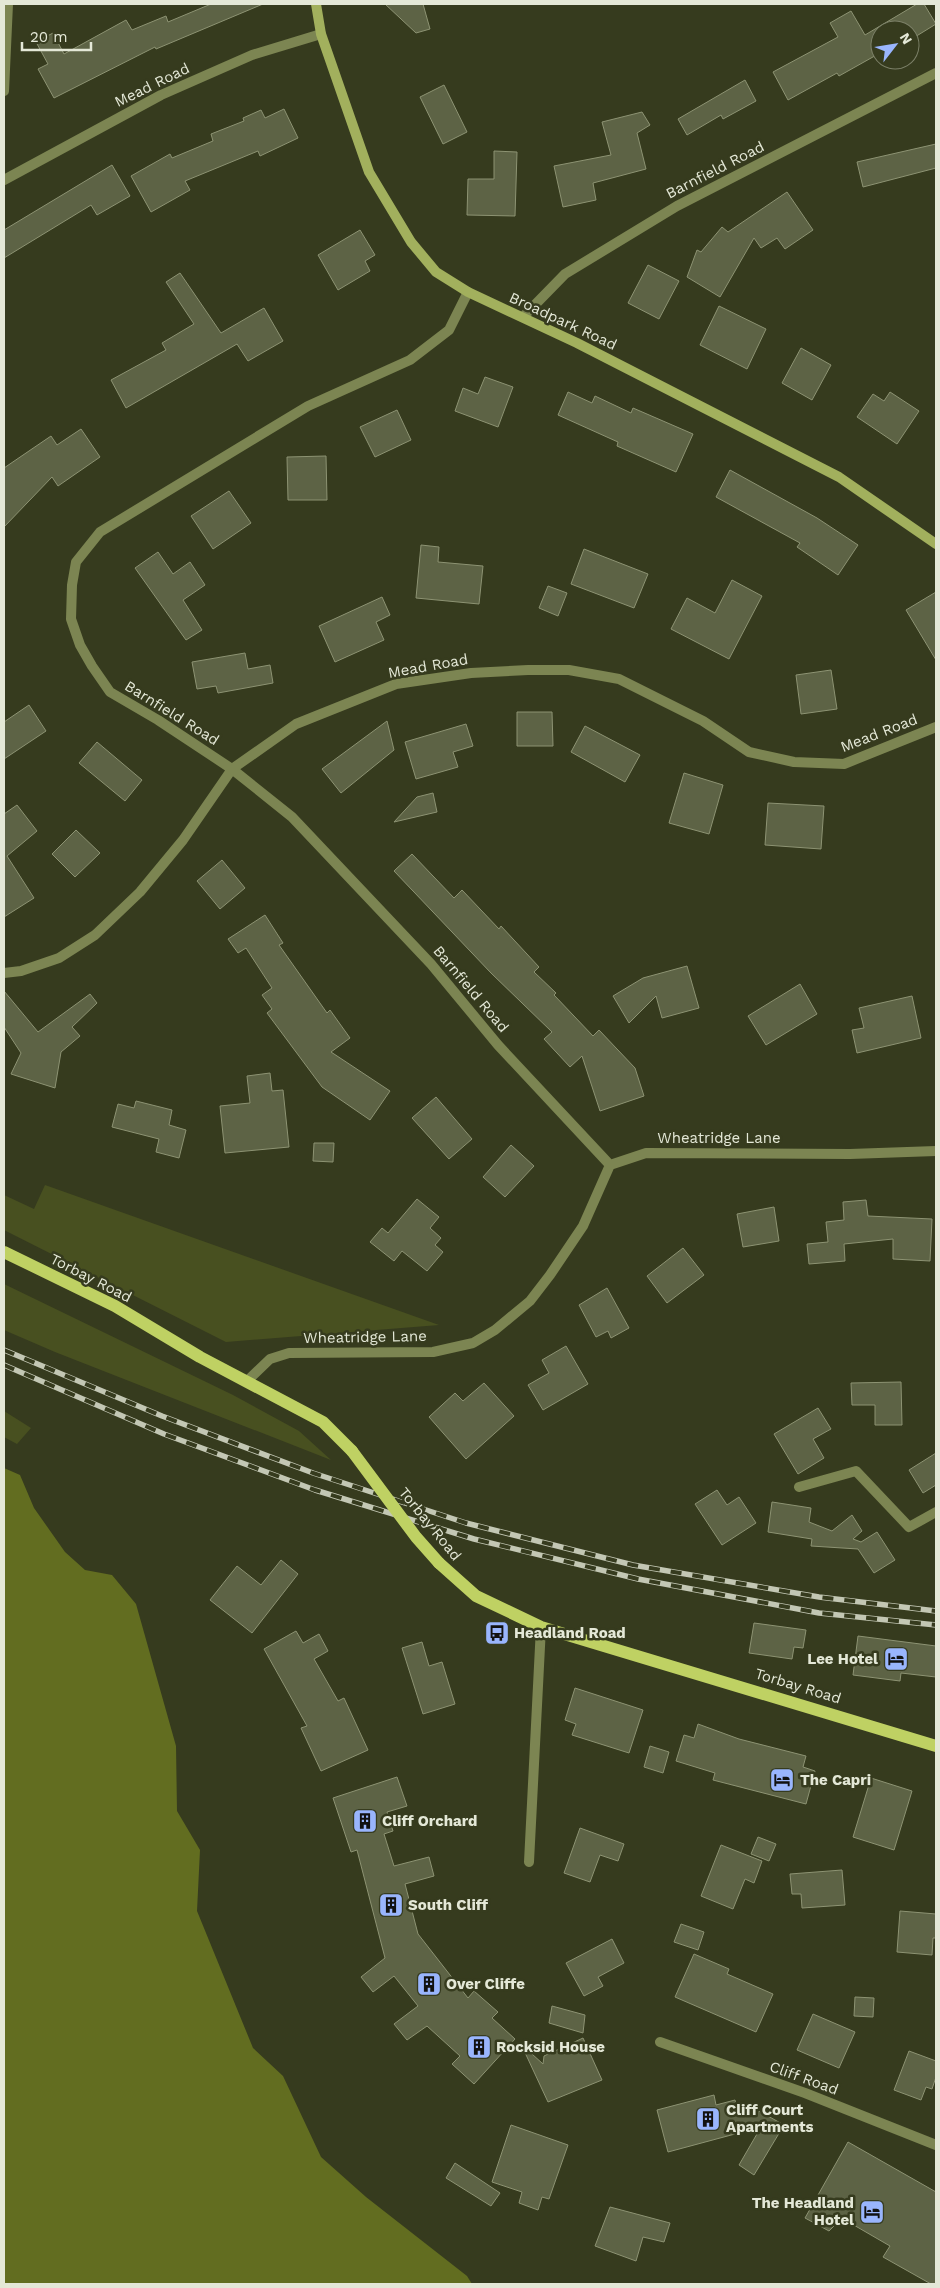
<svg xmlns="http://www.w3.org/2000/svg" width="940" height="2288" font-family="'Work Sans',sans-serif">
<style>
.green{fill:#485020}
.water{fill:#626d20}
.building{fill:#5d6345;stroke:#8d9373}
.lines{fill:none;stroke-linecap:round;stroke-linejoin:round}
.street{stroke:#7c8552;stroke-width:10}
.secondary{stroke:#a2b05d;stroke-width:10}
.primary{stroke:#bfd163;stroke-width:12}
.rail-casing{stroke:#c3c7b4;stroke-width:5.5}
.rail{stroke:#363b1e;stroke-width:4;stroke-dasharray:11;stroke-linecap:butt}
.primary-bridge{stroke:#bfd163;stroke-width:12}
.labels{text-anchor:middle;stroke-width:5;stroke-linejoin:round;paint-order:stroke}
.street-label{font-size:15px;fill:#e4e8d7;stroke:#363b1e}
.poi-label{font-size:15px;font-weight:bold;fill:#e4e8d7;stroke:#363b1e;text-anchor:start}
</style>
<rect width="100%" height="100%" fill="#363b1e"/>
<path class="green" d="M45,1185L439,1325L226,1342L4,1230V1195L34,1209Z
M4,1284L233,1395L299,1431L331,1460L55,1352L4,1330Z
M4,1411L31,1428L17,1444L4,1437Z"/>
<path class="water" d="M4,1468L20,1475L34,1508L65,1552L85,1570L112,1575L136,1604L176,1746L177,1811L200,1850L197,1911L253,2048L283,2076L321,2157L366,2197L467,2276L472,2284H4Z"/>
<path class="building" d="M211,4H263L156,49L155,47L54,98L38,69L48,64L36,42L53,33L64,54L126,20L132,30L166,16L168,22Z
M385,4H423L430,29L416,33Z
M917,4H924L936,24L910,40V30H880V53L839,76L837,73L788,100L773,72L838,37L830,23L851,11L865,35Z
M745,80L756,101L723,119L721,115L687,135L678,119Z
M444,85L467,132L443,144L420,97Z
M284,109L298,138L260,156L258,151L185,181L190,190L151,212L131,176L170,154L172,158L213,141L211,134L244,121L243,118L261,110L265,118Z
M642,112L650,125L637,133L646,169L593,183L596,200L563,207L554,166L611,155L602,122Z
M936,144V168L863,187L857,162Z
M494,151L517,152L515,216L467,215L468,179H494Z
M112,165L130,196L97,215L91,205L4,258V230Z
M787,192L813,230L785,249L777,238L761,248L754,238L720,297L687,277L697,250L701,252L722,227L728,232Z
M360,230L375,255L365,261L370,271L338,290L318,255Z
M648,265L679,281L659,319L628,303Z
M180,273L221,333L264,308L283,341L248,361L237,344L126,408L111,380L166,350L162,343L194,324L166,282Z
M719,306L766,329L747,369L700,345Z
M801,348L831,365L812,400L782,383Z
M485,377L513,387L498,427L455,411L463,388L478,394Z
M568,392L592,403L595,396L631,413L633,408L693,434L676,472L617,446L618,442L558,415Z
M890,392L919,411L897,444L857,417L873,394L884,401Z
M397,410L411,440L375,457L360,427Z
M81,429L100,457L58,486L52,477L4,527V468L51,436L57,445Z
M326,456L327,500H288L287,457Z
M730,470L817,518L858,545L838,575L797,547L800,543L716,497Z
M229,491L251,523L213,549L191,516Z
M421,545L439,547L438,562L483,566L479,604L416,598Z
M584,549L648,574L634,608L571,584Z
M158,552L173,574L190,562L205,585L183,600L202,630L186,640L135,568Z
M732,580L762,596L729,659L671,629L687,598L715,613Z
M548,586L567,593L558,616L539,608Z
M936,592V660L906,610Z
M382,597L390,615L376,622L384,640L335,662L319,626Z
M245,653L248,669L270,665L273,683L218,693L216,686L197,689L192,662Z
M831,670L837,709L801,714L796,675Z
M29,705L46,731L4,759V722Z
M517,712H552L553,746H517Z
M387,721L394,750L341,793L322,769Z
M466,724L473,746L453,752L458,767L416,779L405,742Z
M585,726L640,755L625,782L571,752Z
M97,742L142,780L125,801L79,763Z
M684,773L723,785L709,834L669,823Z
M433,793L437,812L394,822L417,797Z
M768,803L824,806L821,849L765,845Z
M17,805L37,831L7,856L34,898L4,917V814Z
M76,830L100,853L75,877L52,854Z
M412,854L454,898L462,890L499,929L501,926L539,967L534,972L556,993L554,995L593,1036L599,1030L635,1068L644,1096L600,1111L582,1056L570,1067L544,1039L552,1032L491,973L394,871Z
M222,860L245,888L220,909L197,881Z
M265,915L283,943L279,945L327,1013L330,1010L350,1038L331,1052L390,1091L370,1120L322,1087L267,1013L272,1009L262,995L272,988L246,948L238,953L228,939Z
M687,966L699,1008L662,1018L656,996L629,1023L613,996L643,978Z
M800,984L817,1014L766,1045L748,1016Z
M4,991L38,1032L90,994L97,1003L72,1027L80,1036L61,1052L55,1088L11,1074L21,1053L4,1027Z
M912,996L921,1038L857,1053L852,1030L864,1028L859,1008Z
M270,1073L272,1091L283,1090L289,1147L225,1153L220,1106L250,1103L247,1076Z
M436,1097L472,1139L449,1159L412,1118Z
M136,1101L172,1110L169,1125L186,1130L179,1158L156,1152L159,1139L112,1127L118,1104L134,1108Z
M314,1143H334L333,1162L313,1161Z
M511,1145L534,1166L505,1197L483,1177Z
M417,1199L439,1217L430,1228L441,1238L435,1245L443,1252L427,1271L402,1251L394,1261L370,1242L382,1228L388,1233Z
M866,1200L868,1216L932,1219L930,1261L893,1259V1239L844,1244L845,1261L809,1264L807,1244L828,1242L826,1222L844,1220L843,1202Z
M774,1207L779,1241L743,1247L737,1214Z
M683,1248L704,1275L667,1303L647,1276Z
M607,1288L629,1328L611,1338L608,1331L596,1337L579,1305Z
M566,1346L588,1384L543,1410L528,1385L549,1373L542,1360Z
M901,1382L902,1425H875V1405H852L851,1383Z
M484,1383L514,1416L466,1459L429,1417L455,1393L463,1401Z
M818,1408L831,1429L813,1439L824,1458L798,1474L774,1434Z
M936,1453V1485L923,1493L909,1470Z
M717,1490L727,1505L739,1497L756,1523L722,1545L695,1504Z
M772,1502L811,1508L809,1522L832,1531L852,1515L862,1531L853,1539L861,1542L877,1532L895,1560L874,1573L858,1549L811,1546L812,1539L768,1532Z
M281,1560L298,1574L252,1633L210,1600L237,1566L261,1585Z
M754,1623L806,1630L803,1648L794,1647L792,1659L749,1653Z
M296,1631L303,1643L319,1634L328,1651L314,1659L338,1701L344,1698L368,1750L321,1771L301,1728L307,1726L264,1649Z
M858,1636L936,1646V1677L901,1673L900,1681L853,1675Z
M422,1642L429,1666L442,1662L455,1704L423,1714L402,1648Z
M575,1688L643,1710L629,1753L572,1735L576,1724L565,1720Z
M698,1724L739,1739L806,1756L803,1767L815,1771L806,1804L713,1780L715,1773L676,1761L684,1735L694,1738Z
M650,1746L669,1752L663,1773L644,1767Z
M397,1777L407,1806L387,1812L393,1831L384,1834L394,1866L429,1857L434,1876L405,1884L418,1934L468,1998L474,1991L498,2012L492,2018L515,2039L474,2084L452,2064L460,2056L427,2026L407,2040L394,2024L418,2006L394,1976L373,1992L361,1977L385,1958L357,1850L351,1852L333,1798Z
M871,1778L912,1791L894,1850L853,1837Z
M580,1828L624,1844L618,1861L600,1855L590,1882L564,1873Z
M758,1837L776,1844L769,1861L751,1854Z
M721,1845L762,1861L754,1883L745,1879L733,1909L701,1896Z
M842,1870L845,1905L802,1908L801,1894H792L790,1874Z
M900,1911L936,1914V1938H933L932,1955L897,1952Z
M681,1924L704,1932L698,1950L674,1942Z
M612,1939L624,1963L598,1977L603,1986L584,1996L566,1963Z
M694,1954L729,1969L727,1974L773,1994L756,2032L675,1997Z
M855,1997L874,1998L873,2017L854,2016Z
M552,2006L585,2015L583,2033L549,2023Z
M813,2014L855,2032L839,2068L797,2050Z
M583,2038L602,2080L548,2102L521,2044L543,2064L544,2056Z
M909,2051L936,2061V2077L932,2089L926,2087L921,2100L894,2090Z
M714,2095L716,2105L735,2100L737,2109L750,2106L784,2125L754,2175L739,2165L761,2127L668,2152L657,2110Z
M511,2125L568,2145L549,2199L542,2197L538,2210L519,2203L522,2192L492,2182Z
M848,2142L936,2192V2284H931L883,2257L890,2246L852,2224L837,2223L829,2231L805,2218Z
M455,2163L500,2193L491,2206L446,2178Z
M610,2207L670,2223L664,2242L643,2237L636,2261L595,2246Z"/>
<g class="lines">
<path class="street" d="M4,91L8,4
M4,180L161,95L252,55L321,34
M468,292L449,330L410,360L308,406L100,532L76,562L72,585L71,619L80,645L92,666L110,692L158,720L232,769L292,817L431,964L498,1045L610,1165
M523,317L565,274L677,206L936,73
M4,973L21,971L59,958L95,935L140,892L183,840L232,769L296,724L396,684L471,673L528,670H569L619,679L703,721L749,752L794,762L844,764L936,727
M247,1381L270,1359L289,1353L433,1352L473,1343L495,1330L530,1301L550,1275L583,1226L610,1165L646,1153L850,1154L936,1151
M799,1487L856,1471L909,1527L936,1512
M529,1862L541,1627
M660,2042L805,2093L936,2145"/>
<path class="secondary" d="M316,4L321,34L369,172L411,242L436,272L468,292L577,343L839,477L936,544"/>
<path class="primary" d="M4,1252L115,1306L200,1357L323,1422L352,1451
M439,1563L476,1596L541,1627L936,1746"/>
<defs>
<path id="rail" d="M4,1350L162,1416L313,1473L466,1523L633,1565L819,1597L936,1611
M4,1365L164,1434L315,1490L474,1539L638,1579L819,1613L936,1625"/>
</defs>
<use href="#rail" class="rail-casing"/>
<use href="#rail" class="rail"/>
<path class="primary-bridge" d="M352,1451L416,1537L439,1563"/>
</g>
<defs>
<symbol id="bus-square" viewBox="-11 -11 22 22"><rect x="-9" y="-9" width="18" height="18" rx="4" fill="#99b5fd" stroke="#363b1e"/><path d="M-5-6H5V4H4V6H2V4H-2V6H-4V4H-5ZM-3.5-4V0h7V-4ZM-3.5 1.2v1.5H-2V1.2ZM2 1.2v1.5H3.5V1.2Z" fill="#111"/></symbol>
<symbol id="hotel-square" viewBox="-11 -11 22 22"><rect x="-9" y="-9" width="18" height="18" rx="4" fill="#99b5fd" stroke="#363b1e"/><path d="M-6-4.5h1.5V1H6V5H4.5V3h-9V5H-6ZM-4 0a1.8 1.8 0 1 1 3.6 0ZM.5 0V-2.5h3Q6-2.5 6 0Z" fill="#111"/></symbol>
<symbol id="building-square" viewBox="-11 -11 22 22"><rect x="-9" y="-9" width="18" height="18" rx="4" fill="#99b5fd" stroke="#363b1e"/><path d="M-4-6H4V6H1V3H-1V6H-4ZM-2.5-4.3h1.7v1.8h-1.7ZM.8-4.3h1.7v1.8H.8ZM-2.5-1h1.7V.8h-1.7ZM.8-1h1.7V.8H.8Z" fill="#111"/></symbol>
</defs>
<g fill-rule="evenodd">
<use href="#bus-square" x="483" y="1619" width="28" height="28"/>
<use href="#hotel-square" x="882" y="1645" width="28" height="28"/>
<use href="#hotel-square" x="768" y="1766" width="28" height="28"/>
<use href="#building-square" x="351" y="1807" width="28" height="28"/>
<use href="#building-square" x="377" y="1891" width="28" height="28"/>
<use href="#building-square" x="415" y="1970" width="28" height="28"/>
<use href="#building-square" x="465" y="2033" width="28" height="28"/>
<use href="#building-square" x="694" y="2105" width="28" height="28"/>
<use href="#hotel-square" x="858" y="2198" width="28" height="28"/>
</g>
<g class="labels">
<g class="street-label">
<text transform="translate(152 85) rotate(-26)" y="5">Mead Road</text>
<text transform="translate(715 170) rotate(-27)" y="5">Barnfield Road</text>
<text transform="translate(563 321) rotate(25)" y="5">Broadpark Road</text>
<text transform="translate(428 666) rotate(-10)" y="5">Mead Road</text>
<text transform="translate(172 713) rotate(32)" y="5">Barnfield Road</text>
<text transform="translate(879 733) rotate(-21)" y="5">Mead Road</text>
<text transform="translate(471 989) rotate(50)" y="5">Barnfield Road</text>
<text x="719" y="1143">Wheatridge Lane</text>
<text transform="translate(91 1278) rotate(27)" y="5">Torbay Road</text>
<text transform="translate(365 1337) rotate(-1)" y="5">Wheatridge Lane</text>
<text transform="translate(430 1524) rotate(51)" y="5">Torbay Road</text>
<text transform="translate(798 1686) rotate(17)" y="5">Torbay Road</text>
<text transform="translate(804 2078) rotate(20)" y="5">Cliff Road</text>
</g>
<g class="poi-label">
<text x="514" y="1638">Headland Road</text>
<text x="878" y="1664" text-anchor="end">Lee Hotel</text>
<text x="800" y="1785">The Capri</text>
<text x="382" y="1826">Cliff Orchard</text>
<text x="408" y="1910">South Cliff</text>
<text x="446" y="1989">Over Cliffe</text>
<text x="496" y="2052">Rocksid House</text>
<text x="726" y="2115">Cliff Court<tspan x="726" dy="17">Apartments</tspan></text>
<text x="854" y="2208" text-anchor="end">The Headland<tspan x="854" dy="17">Hotel</tspan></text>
</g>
</g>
<rect width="940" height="2288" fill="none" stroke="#e4e8d7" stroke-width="10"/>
<g transform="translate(895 45) rotate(59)"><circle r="24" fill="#363b1e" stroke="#7c8068"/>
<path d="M0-4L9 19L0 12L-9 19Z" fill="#99b5fd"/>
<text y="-8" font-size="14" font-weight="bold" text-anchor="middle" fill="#e4e8d7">N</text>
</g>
<path d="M22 42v8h69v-8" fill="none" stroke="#e4e8d7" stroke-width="2.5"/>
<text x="30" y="42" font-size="15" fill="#e4e8d7" stroke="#363b1e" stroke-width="4" paint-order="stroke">20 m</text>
</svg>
